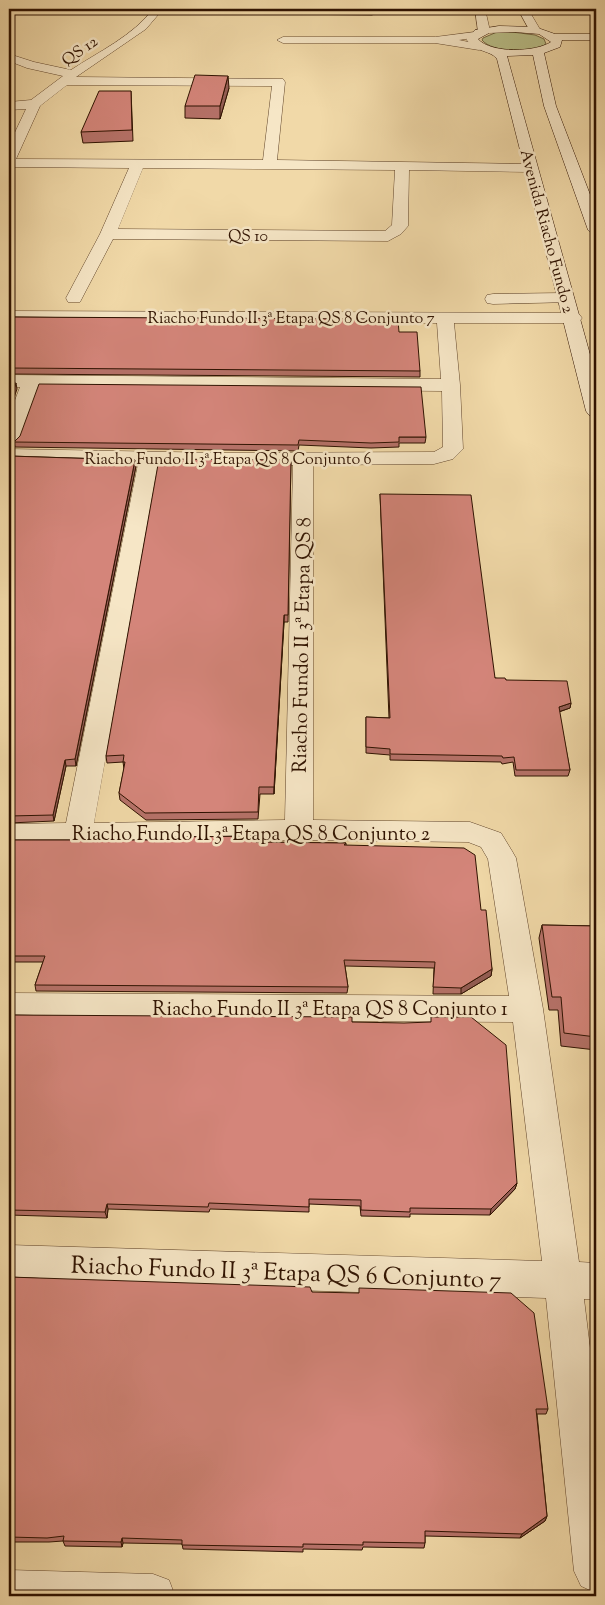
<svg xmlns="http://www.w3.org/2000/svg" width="605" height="1605" font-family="'Sorts Mill Goudy',serif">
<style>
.green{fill:#b9bf88;stroke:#746844}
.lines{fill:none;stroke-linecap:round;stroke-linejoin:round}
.minor-casing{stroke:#60442a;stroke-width:1}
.tertiary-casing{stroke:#60442a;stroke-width:1}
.secondary-casing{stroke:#2f1200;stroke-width:1}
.minor{fill:#f6e6c6;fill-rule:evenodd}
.tertiary{fill:#f6e6c6;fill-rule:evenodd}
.secondary{fill:#f6e6c6;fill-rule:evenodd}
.wall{fill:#b67269;stroke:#2f1200}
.shaded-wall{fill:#945d55;stroke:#2f1200}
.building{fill:#d4857a;stroke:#2f1200}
.labels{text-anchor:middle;stroke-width:5;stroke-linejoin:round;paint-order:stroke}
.far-street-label{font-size:16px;fill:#2f1200;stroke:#f6e6c6}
.street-label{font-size:20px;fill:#2f1200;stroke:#f6e6c6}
.near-street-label{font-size:24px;fill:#2f1200;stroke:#f6e6c6}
</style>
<rect width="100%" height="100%" fill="#f1d9a8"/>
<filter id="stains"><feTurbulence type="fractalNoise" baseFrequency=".004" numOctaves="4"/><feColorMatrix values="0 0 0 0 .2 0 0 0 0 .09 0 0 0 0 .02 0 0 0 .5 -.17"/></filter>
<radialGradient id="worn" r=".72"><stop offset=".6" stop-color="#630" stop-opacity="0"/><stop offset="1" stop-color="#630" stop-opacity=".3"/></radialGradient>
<path class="green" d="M512,32L535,35L544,39L546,44C533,53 492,53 482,40L483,38L497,32Z"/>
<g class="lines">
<defs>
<path id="minor" d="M153,9H163L146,29L76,77L283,79L285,82L277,160L530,164L535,165L537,168L535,171L530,172L409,170L408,226L401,234L388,241L113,239L80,302H68L66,298L100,234L129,168L9,167V145L26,109L9,110V102L31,100L63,76L27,68L9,61V54L34,62L71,70C98,52 133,36 153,9ZM67,85L272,86L263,160L16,159L40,106ZM143,168L395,170L392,225L385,231L118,229Z
M278,9H384L372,15L285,14L281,13Z
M475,32L479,33L481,35L479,37L459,40L483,45L485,47L483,49L479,50L435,43H283L277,40L283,37H435Z
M566,293L572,294L574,298L572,302L493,304L487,303L485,299L487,295L493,294Z
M9,311L573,313L579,314L582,318L579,322L573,323H454L460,385L463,449L453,459L434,464L313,465V820L470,822L501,833L512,851L516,858L543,1009L579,1262L596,1263V1299H584L596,1397V1593L581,1586L574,1571L546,1298L9,1281V1245L542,1261L513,1022L9,1019V993L509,996L488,859L481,847L468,842L299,840L9,844V824L66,823L138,464L9,461V449L222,453L434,452L443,447L442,391L39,387L19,441L16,445L9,447V416L20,387H9V375L441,379L437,323L9,321ZM158,464L293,465L285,820L94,823Z
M9,1570L153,1574L169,1580L175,1596H9Z"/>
<path id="tertiary" d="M475,9H485L490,31L488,33H480L478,31Z
M518,9H528L541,31L539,33H531Z"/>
<path id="secondary" d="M499,26L535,27L555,34H596V40H562L560,47L544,53L556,106L596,210V235L591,233L588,230L544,106L533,55L507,56L596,376V417L589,415L586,411L497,59C491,50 476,53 466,39L475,30ZM515,32L539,34L551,42C536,52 491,54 478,39L489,33Z"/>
</defs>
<use href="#minor" class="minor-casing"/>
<use href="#tertiary" class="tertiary-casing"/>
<use href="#secondary" class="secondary-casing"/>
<use href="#minor" class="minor"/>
<use href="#tertiary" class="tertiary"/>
<use href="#secondary" class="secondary"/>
</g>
<path class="wall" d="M229,88L220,119L185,118V106Z
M131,91L133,141L83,143L81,132Z
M9,317L374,321L399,332L420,371V377L9,374Z
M20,436L426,437L425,443H399V447L371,448L299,445L298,451L15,447L14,442Z
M9,456L135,460L136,466L76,766H66L54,821L9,823Z
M291,460L288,622H284L274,794H260L258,819L146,820L120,800L119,793L124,769L123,762L107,763L106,756Z
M380,494L495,678L506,680L571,703L570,708L559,712L570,770L568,776H515L513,762L502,764L501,762L390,760V755L366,753V717L389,718Z
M256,836L257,842L346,843V845L481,910L492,969L491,976L461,994H433L434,968L345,966L348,987L347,993L36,991L35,985L43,962H9V840H174V837Z
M542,925L596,926V1012H595L596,1021V1050L561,1046L558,1010H549L539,938Z
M9,1015L352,1022L517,1183L515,1189L490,1215L410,1214V1217L361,1216L360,1206L309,1204V1212L210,1209L209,1212L108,1209L107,1218L9,1215Z
M9,1277L312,1292L548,1409L546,1414H537L547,1516L545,1521L520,1538L425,1536V1543L424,1548L363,1547L362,1550L303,1549V1552L183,1549L182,1544L123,1543L122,1547L65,1546L63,1541L49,1542H9Z"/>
<path class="shaded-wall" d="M228,76L229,88L220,119V106Z
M16,383L17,389L9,412V403Z
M135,460L136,466L76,766L75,759Z
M284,615V622L274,794V787Z
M571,703L570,708L558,712L559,707Z
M65,760L66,766L54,821L53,815Z
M492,969L491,976L461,994V988Z
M517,1183L515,1189L490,1215L491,1209Z
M107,1204L108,1209L107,1218L105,1212Z
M547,1516L545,1521L520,1538L522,1534Z
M122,1538L123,1543L122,1547L121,1542Z"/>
<path class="building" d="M195,75L228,76L220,106H185Z
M99,91H131L132,130L81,132Z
M9,317L374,319V321H398L399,332H417L420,371L9,368Z
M9,383H16L9,403Z
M39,384L421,387L426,437H399V442L371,443L299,440L298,445L14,442L20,436Z
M9,456L135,460L75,759L65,760L53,815L9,816Z
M159,459L291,460L288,615H284L274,787H259L258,812L145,813L119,793L125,762H123L124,755L106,756Z
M380,494L471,495L495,678H505L506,680L567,681L571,703L559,707L570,770H516L514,757L503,758L502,756L390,754V749L366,747V717L390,718Z
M256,836V842L346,843L344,845L464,848L475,855L481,910H486L492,969L461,988L433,987L435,962L344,960L348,987L35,985L45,956H9V840H177L174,837Z
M542,925L596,926V999H592L596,1021V1037L564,1033L561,997H552Z
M9,1015L352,1017V1022L404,1023L431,1022V1017H471L506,1045L517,1183L491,1209L410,1208V1212L361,1210V1200L309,1199V1207L209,1203L208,1207L107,1204L105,1212L9,1210Z
M9,1277L310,1287L312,1292L359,1293V1288L511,1293L534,1313L548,1409H536L547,1516L522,1534L425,1531V1543L363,1542V1545L303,1544V1547L182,1545V1540L122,1538L121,1542L63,1541L64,1536L47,1538L9,1537Z"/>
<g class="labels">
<g class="far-street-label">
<text transform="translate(79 50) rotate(-35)" y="6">QS 12</text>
<text transform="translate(548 231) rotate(75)" y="6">Avenida Riacho Fundo 2</text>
<text x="248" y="241">QS 10</text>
<text x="291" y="323">Riacho Fundo II 3ª Etapa QS 8 Conjunto 7</text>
<text x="228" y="464">Riacho Fundo II 3ª Etapa QS 8 Conjunto 6</text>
</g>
<g class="street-label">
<text transform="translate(301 645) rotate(-89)" y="7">Riacho Fundo II 3ª Etapa QS 8</text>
<text x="251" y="840">Riacho Fundo II 3ª Etapa QS 8 Conjunto 2</text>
<text x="330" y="1015">Riacho Fundo II 3ª Etapa QS 8 Conjunto 1</text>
</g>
<g class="near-street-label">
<text transform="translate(286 1272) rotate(2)" y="8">Riacho Fundo II 3ª Etapa QS 6 Conjunto 7</text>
</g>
</g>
<rect width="605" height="1605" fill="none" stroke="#f1d9a8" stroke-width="30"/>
<rect x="10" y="10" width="585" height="1585" fill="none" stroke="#2f1200" stroke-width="2.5"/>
<rect x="15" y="15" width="575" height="1575" fill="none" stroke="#2f1200"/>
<rect width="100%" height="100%" filter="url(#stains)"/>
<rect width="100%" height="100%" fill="url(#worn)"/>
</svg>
